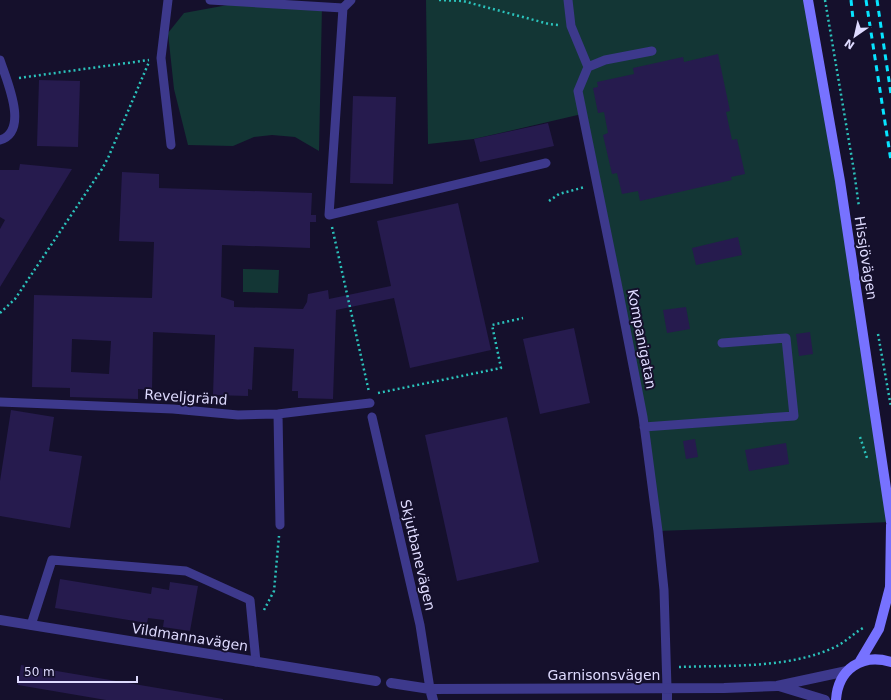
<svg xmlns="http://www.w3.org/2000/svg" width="891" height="700" font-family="'DejaVu Sans',sans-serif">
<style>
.green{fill:#133635}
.building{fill:#261b4e;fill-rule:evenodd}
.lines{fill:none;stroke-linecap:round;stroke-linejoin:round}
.path{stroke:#2bc2bb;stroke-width:2.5;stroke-dasharray:2 3;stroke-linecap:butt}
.service{stroke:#3d398c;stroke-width:9}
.minor{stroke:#3d398c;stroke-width:10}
.secondary{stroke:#7772ff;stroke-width:10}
.rail{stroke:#07e4ff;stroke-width:3;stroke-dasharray:6 5;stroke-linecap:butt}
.labels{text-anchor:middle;stroke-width:4;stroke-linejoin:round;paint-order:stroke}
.street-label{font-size:14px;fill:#dfdbff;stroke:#15102c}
</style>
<rect width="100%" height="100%" fill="#15102c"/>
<path class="green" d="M426,0H808L891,522L658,531L643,417L582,114L474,139L428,144Z
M244,2L322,6L319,151L295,137L272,135L254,137L233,146L188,145L174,89L168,33L184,13Z
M243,269L279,270L278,293L243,292Z"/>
<path class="building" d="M718,54L730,111L726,112L732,140L737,139L745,174L731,177L732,180L640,201L638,191L622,194L617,173L612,174L603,135L608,133L604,112L598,113L593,88L598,87L597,82L634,74L633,68L683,57L684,62Z
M39,80L80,81L78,147L37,146Z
M353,96L396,97L393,184L350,183Z
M548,123L554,146L480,162L474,139Z
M20,164L72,169L0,287V229L5,220L0,217V170H19Z
M122,172L159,174V188L312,193L311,215H316V222H310V248L222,245L221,297L234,301V307L303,309L307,302L308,294L328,290L329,299L391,286L377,221L458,203L491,350L410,368L394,298L336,310L333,399L298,398V391H292L294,349L254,347L252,390L248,389V396L213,395L215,335L153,332L152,390L138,389V399L70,397V388L32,387L34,295L152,298L154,242L119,241ZM72,339L111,341L109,374L71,372Z
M738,237L742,255L696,265L692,248Z
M686,307L690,329L667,333L663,310Z
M574,328L590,403L540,414L523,339Z
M810,332L813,354L799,356L796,334Z
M11,410L54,417L49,451L82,456L70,528L0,516V481Z
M507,417L539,562L457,581L425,435Z
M695,439L698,457L686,459L683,441Z
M786,443L789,464L749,471L745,450Z
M60,579L151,594L152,587L169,590L170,582L198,586L190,631L163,627L164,620L148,618L147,623L55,608Z
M21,665L223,699V700H106L18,685Z"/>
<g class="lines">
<path class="path" d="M439,0L463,1L549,24L559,25
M825,0L854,171L859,207
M19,78L149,60
M549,201L559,194L585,187
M332,227L369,392
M0,313L15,299L102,169L108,158L149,62
M878,334L891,407
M378,393L501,368L492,325L523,318
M860,437L867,458
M264,610L274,591L279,536
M679,667C729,665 791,669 837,646C847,641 855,632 865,627"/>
<path class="service" d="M168,0L161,58L171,145
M210,0L343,8
M568,0L571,26L588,67
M343,8L329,215L546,163
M343,8L351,0
M652,51L605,60L588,67L578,91L617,283L643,417L658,531L664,590L667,688
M0,60C6,79 30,131 0,140
M0,402L173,409L238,415L278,414L370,403
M278,414L280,525
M372,417L420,625L430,689
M644,427L794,416L786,338L722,343
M31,625L52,560L186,571L250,600L256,662"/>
<path class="minor" d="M0,620L376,681
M391,683L430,689L724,688L777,686L847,671
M779,686L825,700
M667,688V700
M430,689L433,700"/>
<path class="secondary" d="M808,0L840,181L891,522
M860,661L879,629L890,587L891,525
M836,700C838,669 862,653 891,662"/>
<path class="rail" d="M851,0L853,19
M866,0L891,161
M877,0L891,94"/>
</g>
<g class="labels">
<g class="street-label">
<text transform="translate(866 258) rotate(81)" y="5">Hissjövägen</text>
<text transform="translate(642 339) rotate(79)" y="5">Kompanigatan</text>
<text transform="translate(186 397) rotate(4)" y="5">Reveljgränd</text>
<text transform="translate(418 555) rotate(77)" y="5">Skjutbanevägen</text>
<text transform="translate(190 637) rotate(9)" y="5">Vildmannavägen</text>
<text x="604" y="680">Garnisonsvägen</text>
</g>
</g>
<g transform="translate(855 36) rotate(214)" stroke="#15102c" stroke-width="3" paint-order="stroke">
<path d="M0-3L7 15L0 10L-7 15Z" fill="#dfdbff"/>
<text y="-6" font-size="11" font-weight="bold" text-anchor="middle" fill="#dfdbff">N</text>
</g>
<path d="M18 676v6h119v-6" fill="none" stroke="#dfdbff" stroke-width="2"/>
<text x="24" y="676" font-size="12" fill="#dfdbff" stroke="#15102c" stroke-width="3" paint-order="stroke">50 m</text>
</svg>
